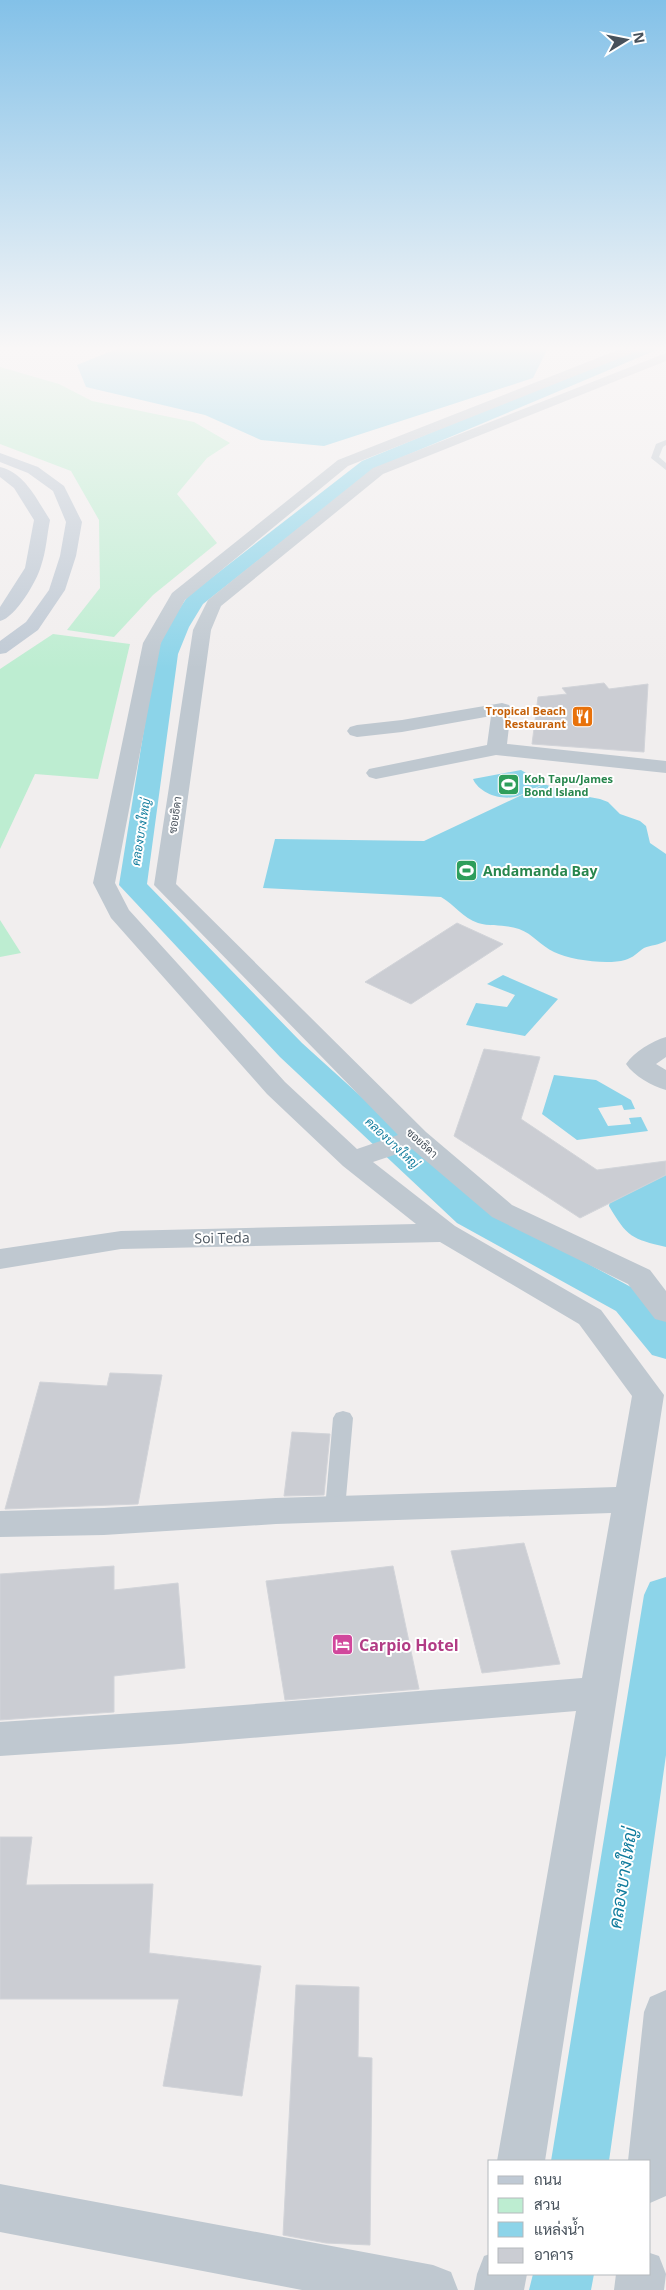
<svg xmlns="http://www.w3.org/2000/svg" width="666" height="2290" font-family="'Open Sans',Sarabun,sans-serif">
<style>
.green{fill:#bdedd1}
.water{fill:#8cd4e9}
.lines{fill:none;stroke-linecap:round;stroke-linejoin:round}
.canal{fill:#8cd4e9;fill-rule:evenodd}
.river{fill:#8cd4e9;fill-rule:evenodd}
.building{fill:#cbcdd3;stroke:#d2d4d9}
.lane{fill:#bfc8d0;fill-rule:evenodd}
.street{fill:#bfc8d0;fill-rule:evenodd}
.secondary{fill:#bfc9d4;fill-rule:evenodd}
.labels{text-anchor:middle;stroke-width:4;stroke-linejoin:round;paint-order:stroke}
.far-food-label{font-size:11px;font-weight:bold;fill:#c56008;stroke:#fff;text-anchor:end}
.far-leisure-label{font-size:11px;font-weight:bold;fill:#27864d;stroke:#fff;text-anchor:start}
.far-street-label{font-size:11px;fill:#47515b;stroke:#fff}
.far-water-label{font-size:12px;font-style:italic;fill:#117c9d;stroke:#fff}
.leisure-label{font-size:14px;font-weight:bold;fill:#27864d;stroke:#fff;text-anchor:start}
.street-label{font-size:14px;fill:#47515b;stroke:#fff}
.near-hotel-label{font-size:16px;font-weight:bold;fill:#b23c85;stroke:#fff;text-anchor:start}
.near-water-label{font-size:18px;font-style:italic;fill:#117c9d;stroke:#fff}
</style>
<rect width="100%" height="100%" fill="#f1eeee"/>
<path class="green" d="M0,367L59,384L92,401L194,422L230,443L207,458L177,494L217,543L153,595L114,637L67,630L100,588L99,520L71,471L0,444Z
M53,634L130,644L98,779L35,774L0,849V669Z
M0,920L21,953L0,957Z"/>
<path class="water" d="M119,348H548L533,378L324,446L261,440L205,415L86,387L77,365Z
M521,770L544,784L573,794L600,799L608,802L620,814L640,821L646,826L650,843L666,854V941C659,945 651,945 644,948C638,952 633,958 625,960C607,965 570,960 554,952C541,946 533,934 519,929C505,924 492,927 478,923C463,918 455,905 441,897L263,888L275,839L424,841L543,785C534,787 524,795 514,797C500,800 479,793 473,779Z
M503,975L558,999L525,1036L466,1025L476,1003L507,1007L515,995L487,984Z
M554,1075L596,1080L631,1100L635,1109L624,1110L622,1105L598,1108L608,1126L631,1124L629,1118L641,1117L648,1131L577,1140L542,1114Z"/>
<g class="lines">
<path class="canal" d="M636,348H656L654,351L374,469L203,604L189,627L178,654L147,884L302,1043L483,1207L642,1293L666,1321V1359L652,1355L616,1311L457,1223L280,1057L119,885L156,654L167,627L188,596L362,461Z
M666,1577V1755L609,2161H551L644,1595L650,1582Z
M533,2274H594L591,2290H529Z"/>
<path class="river" d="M666,1165V1247C632,1239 627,1237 609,1206C615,1174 638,1172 666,1165Z"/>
</g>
<path class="building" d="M604,683L609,689L648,684L644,752L532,744L538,697L567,694L562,688Z
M457,923L503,944L411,1004L365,982Z
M484,1049L540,1057L521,1119L597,1170L666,1161V1175L580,1218L454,1136Z
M110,1373L162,1375L138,1504L5,1509L40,1382L107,1386Z
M292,1432L330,1434L324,1495L284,1496Z
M524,1543L560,1664L482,1673L451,1551Z
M114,1566V1590L178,1583L185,1668L114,1676V1712L0,1720V1574Z
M393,1566L419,1689L285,1700L266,1581Z
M0,1837H32L26,1885L153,1884L149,1953L261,1966L242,2096L163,2086L179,1999H0Z
M296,1985L359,1987L358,2057L372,2058L370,2245L326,2243L283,2235Z"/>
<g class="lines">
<path class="lane" d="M666,440V445L663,447L659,457L666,463V470L651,458L656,444Z
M343,1411L350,1413L353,1418L345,1509L342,1514L335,1517L328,1514L325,1509L333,1418L336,1413Z"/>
<path class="street" d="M623,348H640L638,351L348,466L185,600L161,643L115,883L129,910L285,1082L357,1149L398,1135L154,885L193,630L208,600L373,468L666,353V361L383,474L221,606L211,630L176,884L426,1132L512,1205L650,1270L666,1291V1322L655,1319L628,1284L492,1217L412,1149L373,1162L455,1226L601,1310L664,1395L545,2161H497L576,1711L179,1744L0,1756V1722L179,1710L582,1678L611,1513L276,1524L104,1535L0,1537V1511L104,1508L276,1498L616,1487L632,1396L579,1324L440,1242L121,1249L0,1269V1249L121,1231L416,1224L343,1166L267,1094L111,918L93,883L143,643L172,593L338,460Z
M502,703L509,705L511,709L507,744L666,761V773L496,755L376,779L369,777L366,773L369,769L487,745L491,716L402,732L357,737L350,735L347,731L350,727L357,725L402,720Z
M666,1037V1057L656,1064L666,1070V1090C652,1086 634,1076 626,1064C634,1052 652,1041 666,1037Z
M666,1990V2196L650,2203V2161H628L644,2012L650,1997Z
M0,2184L433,2265L451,2272L458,2290H302L0,2232Z
M650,2253L659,2256L666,2274L664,2290H614L616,2274H650Z
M490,2254V2274H527L524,2290H474L477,2274L484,2256Z"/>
<path class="secondary" d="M0,453L38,467L64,486L82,522L76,556L65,590L38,630L6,653L0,654V641L26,622L49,590L60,556L66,522L53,491L28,473L0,462Z
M0,467C25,473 37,500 50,520C47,535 46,552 41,566C37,581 15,618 0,621V607L25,568L34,520L14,488L0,477Z"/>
</g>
<linearGradient id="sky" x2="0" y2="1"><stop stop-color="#83c1e8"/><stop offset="0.52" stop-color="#f9f7f7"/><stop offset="1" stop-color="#f9f7f7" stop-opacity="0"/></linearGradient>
<rect width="666" height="669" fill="url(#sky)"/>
<defs>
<symbol id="restaurant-square" viewBox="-11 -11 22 22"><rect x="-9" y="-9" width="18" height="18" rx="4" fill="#e8710a" stroke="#fff"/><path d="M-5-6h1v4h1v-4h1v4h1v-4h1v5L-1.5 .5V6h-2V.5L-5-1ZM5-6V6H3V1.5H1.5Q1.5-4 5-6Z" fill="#fff"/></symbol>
<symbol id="stadium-square" viewBox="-11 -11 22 22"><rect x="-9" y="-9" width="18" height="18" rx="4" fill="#2e9e5b" stroke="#fff"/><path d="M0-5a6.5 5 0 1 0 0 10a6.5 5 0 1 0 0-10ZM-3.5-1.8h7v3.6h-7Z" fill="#fff"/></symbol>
<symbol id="hotel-square" viewBox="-11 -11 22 22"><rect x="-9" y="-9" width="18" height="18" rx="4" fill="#d1479c" stroke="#fff"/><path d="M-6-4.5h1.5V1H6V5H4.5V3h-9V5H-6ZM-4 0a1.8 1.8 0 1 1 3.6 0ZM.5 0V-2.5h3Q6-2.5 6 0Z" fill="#fff"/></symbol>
</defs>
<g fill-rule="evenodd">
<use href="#restaurant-square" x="570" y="704" width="25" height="25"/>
<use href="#stadium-square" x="496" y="772" width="25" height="25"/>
<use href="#stadium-square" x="454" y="858" width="25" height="25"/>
<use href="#hotel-square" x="330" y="1632" width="25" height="25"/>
</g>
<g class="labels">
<g class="far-food-label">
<text x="566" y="715">Tropical Beach<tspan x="566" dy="13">Restaurant</tspan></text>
</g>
<g class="far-leisure-label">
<text x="524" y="783">Koh Tapu/James<tspan x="524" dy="13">Bond Island</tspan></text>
</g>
<g class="far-street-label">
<text transform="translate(175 815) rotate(-82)" y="4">ซอยธิดา</text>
<text transform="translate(422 1143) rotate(42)" y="4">ซอยธิดา</text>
</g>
<g class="far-water-label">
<text transform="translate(141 832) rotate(-81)" y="4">คลองบางใหญ่</text>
<text transform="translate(392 1143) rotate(43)" y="4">คลองบางใหญ่</text>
</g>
<g class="leisure-label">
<text x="483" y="876">Andamanda Bay</text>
</g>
<g class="street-label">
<text transform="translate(222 1238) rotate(-1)" y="5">Soi Teda</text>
</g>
<g class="near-hotel-label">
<text x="359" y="1651">Carpio Hotel</text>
</g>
<g class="near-water-label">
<text transform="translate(623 1878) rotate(-81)" y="6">คลองบางใหญ่</text>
</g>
</g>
<rect x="488" y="2160" width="162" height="115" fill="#ffffff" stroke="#b5b9bd"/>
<rect x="498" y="2176" width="25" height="8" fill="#bfc9d4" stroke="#b5b9bd"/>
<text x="534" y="2185" font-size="15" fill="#47515b">ถนน</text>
<rect x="498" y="2198" width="25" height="15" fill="#bdedd1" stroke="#b5b9bd"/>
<text x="534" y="2210" font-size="15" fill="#47515b">สวน</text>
<rect x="498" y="2222" width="25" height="15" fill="#8cd4e9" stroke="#b5b9bd"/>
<text x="534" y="2235" font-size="15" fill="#47515b">แหล่งน้ำ</text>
<rect x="498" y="2248" width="25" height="15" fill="#cbcdd3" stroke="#b5b9bd"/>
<text x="534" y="2260" font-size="15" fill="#47515b">อาคาร</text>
<g transform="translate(626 40) rotate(80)" stroke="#ffffff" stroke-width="4" paint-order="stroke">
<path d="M0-4L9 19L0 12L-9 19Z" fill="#47515b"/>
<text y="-8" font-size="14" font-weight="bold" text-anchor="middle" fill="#47515b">N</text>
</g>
</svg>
